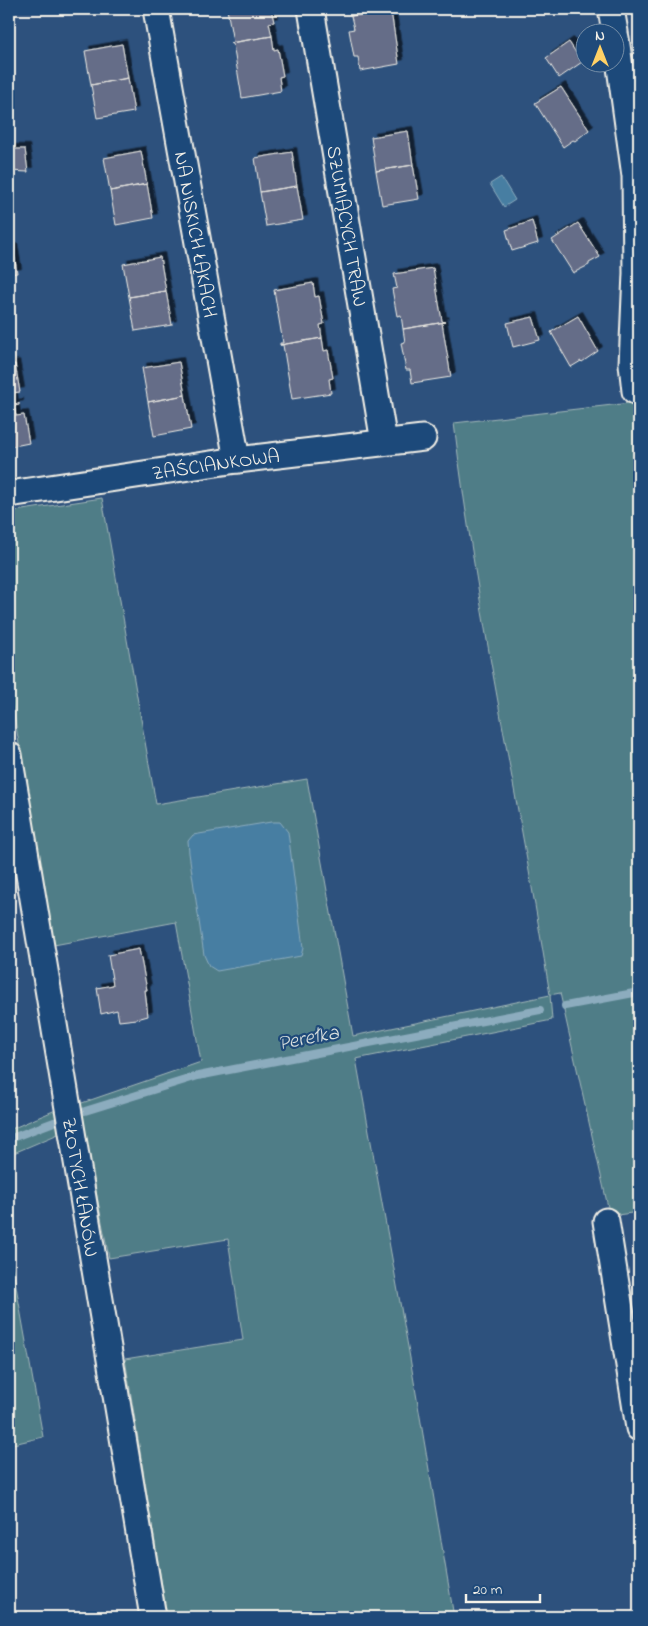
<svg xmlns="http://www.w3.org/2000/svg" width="648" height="1626" font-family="'Indie Flower',sans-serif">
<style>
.green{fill:#507d87;stroke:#a2b7b8}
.water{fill:#477ea2;stroke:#8cacbe}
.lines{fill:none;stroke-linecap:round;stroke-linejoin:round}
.stream{stroke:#8cacbe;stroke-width:8}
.building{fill:#656d88;stroke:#f4f1e8;filter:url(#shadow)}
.minor-casing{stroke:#f4f1e8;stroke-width:29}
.minor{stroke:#1f4a7a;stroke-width:25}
.labels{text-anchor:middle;stroke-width:4.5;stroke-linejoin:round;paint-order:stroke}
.street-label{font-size:20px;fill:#f4f1e8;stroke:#1f4a7a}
.water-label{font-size:21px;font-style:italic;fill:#dae0de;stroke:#1f4a7a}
</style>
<defs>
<filter id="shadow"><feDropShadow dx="4.5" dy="-4.5" stdDeviation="0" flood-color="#0009"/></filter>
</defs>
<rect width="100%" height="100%" fill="#2d517d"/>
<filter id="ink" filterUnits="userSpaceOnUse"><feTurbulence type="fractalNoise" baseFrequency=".02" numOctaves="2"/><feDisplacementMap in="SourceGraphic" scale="10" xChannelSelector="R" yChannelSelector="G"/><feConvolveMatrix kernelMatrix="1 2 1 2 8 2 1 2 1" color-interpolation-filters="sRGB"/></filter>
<g filter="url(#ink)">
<path class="green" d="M639,402V1212L610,1216L560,993L550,995L552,1020L356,1059L410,1358L454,1617H167L125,1359L243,1340L228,1239L109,1258L79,1104L201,1062L176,922L54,945L9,686V512L102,498L156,804L307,779L353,1036L550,995C520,804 477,615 454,423Z
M58,1109L63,1132L9,1155V1130Z
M9,1247L43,1437L9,1445Z"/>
<path class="water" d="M501,177L515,200L504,207L490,184Z
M271,822H280L288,832L303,948L301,956L217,971L209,966L204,955L189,853L188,841L193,835Z"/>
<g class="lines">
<path class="stream" d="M565,1006L639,992
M85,1111L198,1076L540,1010
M9,1139L54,1122"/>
</g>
<path class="building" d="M227,9H271L274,22L269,23L272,36L230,43L233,42Z
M350,9H393L351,16Z
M393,9L391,11L399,64L360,71L358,57H354L349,30L354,29L351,16Z
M272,36L274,50L278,49L283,76L279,77L281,91L242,98L233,44L230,43Z
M569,42L582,62L559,78L546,58Z
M122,44L128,78L91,85L85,51Z
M128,78L134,112L97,118L91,85Z
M561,87L589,130L575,141L573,140L563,147L535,103Z
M408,131L413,165L376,171L371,137Z
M9,149H25L28,172L9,171Z
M141,151L147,184L110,191L104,158Z
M292,152L297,186L260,192L255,158Z
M413,165L419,199L382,205L376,171Z
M147,184L153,218L116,225L110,191Z
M297,186L303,220L266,226L260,192Z
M532,221L538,243L512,251L506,230Z
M578,223L600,257L589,263V265L573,273L552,240Z
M13,248L17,273L9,274V249Z
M160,257L166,291L129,297L123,264Z
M433,268L442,321L445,322L403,329L401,315L397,316L392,289L397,288L394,274Z
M313,283L315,297L319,296L324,324L320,325L322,338L280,345V343H283L274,290Z
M166,291L172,325L135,331L129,297Z
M578,316L598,351L582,362L581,361L571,367L551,332Z
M533,317L540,340L513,347L507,323Z
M445,322L442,323L451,377L412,383L410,370H406L401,343L405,342L403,329Z
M322,338L324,351L328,350L333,378L329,379L331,393L292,399L283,345H280Z
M179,362L185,395L148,402L142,368Z
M15,364L20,392L12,393L14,404L19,403V405L14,406L16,416L24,415L29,443L9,447V365Z
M185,395L191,429L154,436L148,402Z
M139,949L147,990H145L148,1016L137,1019L119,1021L117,1010L101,1014L97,988L113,985L108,955Z"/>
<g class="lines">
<defs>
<g id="minor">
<path id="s1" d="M156,9L237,460"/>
<path id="s2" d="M311,9L384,442"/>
<path d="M611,9L615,32"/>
<path d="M616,38L635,176L636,273L632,364L635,391"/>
<path id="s3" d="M9,494L237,460L423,438"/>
<path id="s4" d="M9,755L153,1617"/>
<path d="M606,1221L639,1428"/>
</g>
</defs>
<use href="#minor" class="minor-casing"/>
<use href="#minor" class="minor"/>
</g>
</g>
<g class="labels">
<g class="street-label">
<text dy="7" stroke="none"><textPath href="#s2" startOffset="220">SZUMIĄCYCH TRAW</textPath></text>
<text dy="7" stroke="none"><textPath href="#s1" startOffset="229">NA NISKICH ŁĄKACH</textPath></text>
<text dy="7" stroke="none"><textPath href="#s3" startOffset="209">ZAŚCIANKOWA</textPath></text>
<text dy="7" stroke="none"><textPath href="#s4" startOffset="438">ZŁOTYCH ŁANÓW</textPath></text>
</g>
<g class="water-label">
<text transform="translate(308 1037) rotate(-11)" y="7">Perełka</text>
</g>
</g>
<rect width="648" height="1626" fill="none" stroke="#1f4a7a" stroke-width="30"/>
<rect x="15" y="15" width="618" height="1596" fill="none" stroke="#f4f1e8" stroke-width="2" filter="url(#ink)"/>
<g transform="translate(600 48)"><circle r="24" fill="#1f4a7a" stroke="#748da6"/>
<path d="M0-4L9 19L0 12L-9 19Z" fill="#ffd166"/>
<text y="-8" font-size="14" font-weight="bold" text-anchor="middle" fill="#f4f1e8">N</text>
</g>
<path d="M466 1594v8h74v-8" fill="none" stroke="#f4f1e8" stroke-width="2.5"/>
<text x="473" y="1594" font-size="15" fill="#f4f1e8" stroke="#1f4a7a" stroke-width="4" paint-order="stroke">20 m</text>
</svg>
